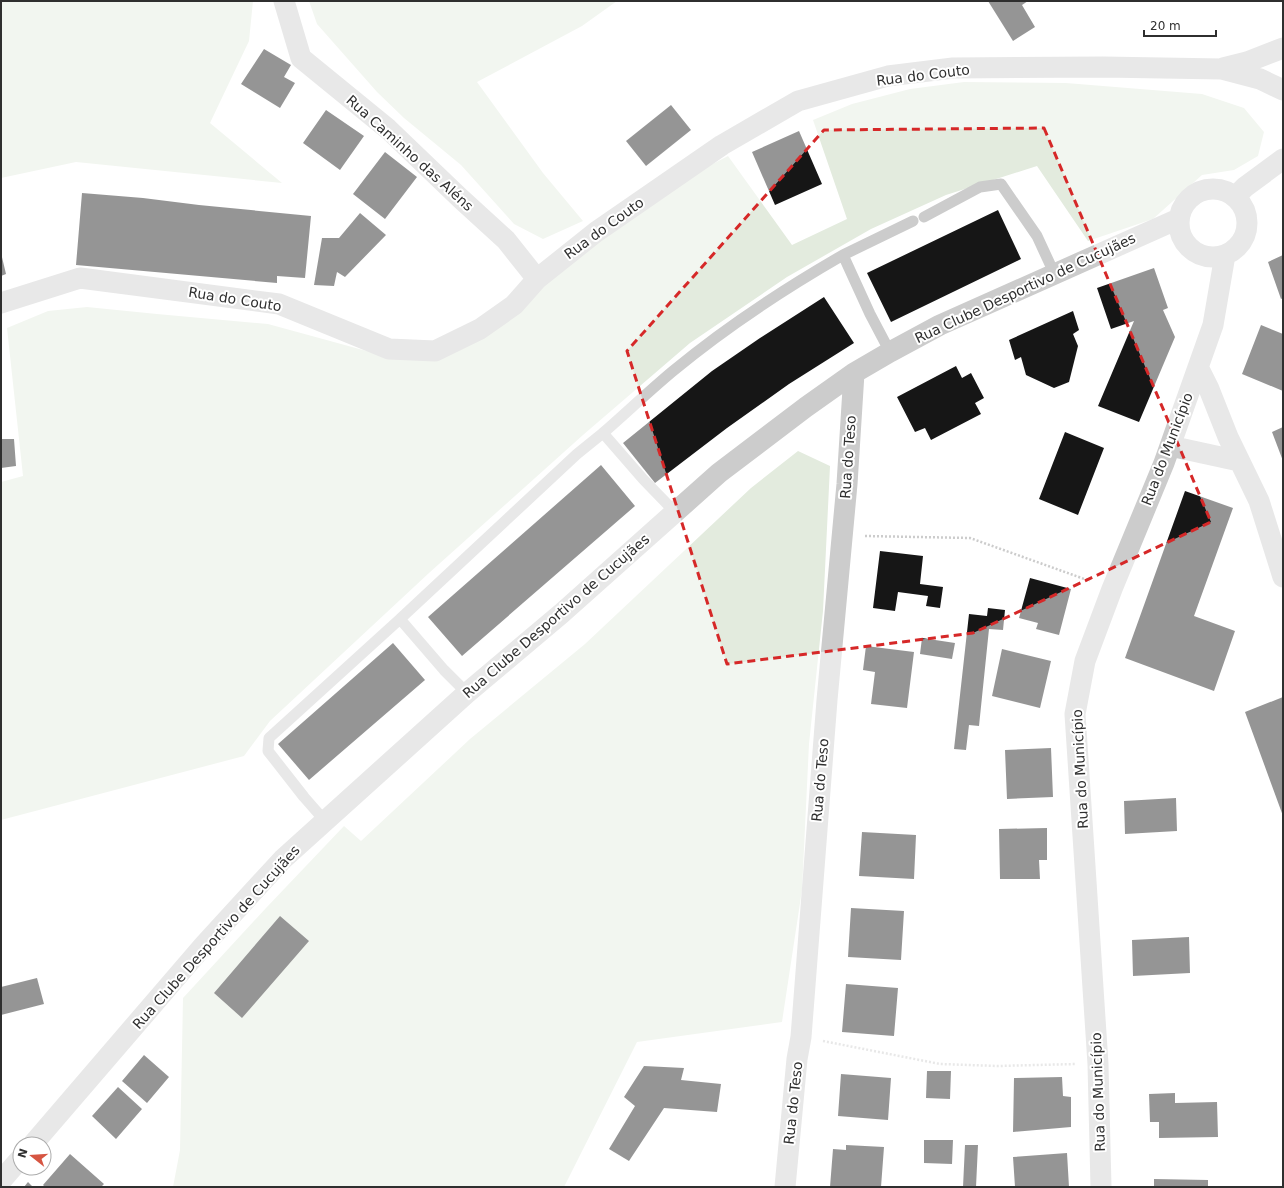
<svg xmlns="http://www.w3.org/2000/svg" width="1284" height="1188" font-family="'DejaVu Sans',sans-serif">
<style>
.green{fill:#e3ebde}
.building{fill:#161616}
.lines{fill:none;stroke-linecap:round;stroke-linejoin:round}
.path{stroke:#ccc;stroke-width:2.5;stroke-dasharray:2 2;stroke-linecap:butt}
.lane{stroke:#ccc;stroke-width:11}
.street{stroke:#ccc;stroke-width:21}
.marked{fill:none;stroke:#d62828;stroke-width:3;stroke-dasharray:8 5;stroke-linejoin:round}
.labels{text-anchor:middle;stroke-width:4;stroke-linejoin:round;paint-order:stroke}
.street-label{font-size:14px;fill:#2f2f2f;stroke:#fff}
</style>
<rect width="100%" height="100%" fill="#fff"/>
<path class="green" d="M1,1H253L249,41L210,123L282,183L76,162L1,178Z
M309,1H617L582,26L477,82L543,173L583,221L543,239L514,224L461,165L404,118L377,92L317,24Z
M964,82L1066,83L1202,94L1244,108L1264,132L1258,156L1234,170L1202,175L1153,219L1088,241L1037,166L946,195L871,229L787,277L690,343L583,435L429,573L270,721L244,756L1,820V482L23,476L7,328L48,311L87,307L157,314L268,324L385,356L435,357L533,289L676,183L728,156L792,245L847,219L813,120L852,104L910,89Z
M798,451L830,466L823,611L809,744L802,890L782,1022L637,1042L564,1187H173L180,1150L183,998L266,908L344,826L361,841L470,739L585,644L751,488Z"/>
<path class="building" d="M988,1H1028L1022,5L1035,27L1013,41Z
M264,49L291,65L284,77L295,83L280,108L241,84Z
M671,105L691,130L646,166L626,141Z
M326,110L364,136L340,170L303,143Z
M799,131L822,184L775,205L752,152Z
M385,152L417,177L385,219L353,194Z
M82,193L143,198L199,205L311,216L305,278L277,276V283L76,265Z
M998,210L1021,259L891,322L867,273Z
M360,213L386,235L345,277L337,272L334,286L314,285L322,238H339Z
M1,253L6,274L1,276Z
M1283,255V298L1281,299L1268,262Z
M1154,268L1168,308L1163,310L1175,337L1139,422L1098,406L1134,321L1111,329L1097,288Z
M824,297L854,343L789,384L727,428L655,483L623,443L712,371L760,338Z
M1073,311L1079,330L1073,334L1078,346L1069,382L1054,388L1026,375L1021,357L1015,360L1009,340Z
M1261,325L1283,334V391L1242,374Z
M956,366L962,378L971,373L984,398L975,403L981,414L931,440L925,428L915,432L897,397Z
M1283,427V461L1272,432Z
M1065,432L1104,448L1078,515L1039,499Z
M1,439H14L16,466L1,468Z
M601,465L635,506L462,656L428,617Z
M1185,491L1233,508L1194,616L1235,631L1214,691L1125,658Z
M880,551L923,556L920,584L943,587L940,608L926,606L928,596L898,592L895,611L873,608Z
M1030,578L1071,589L1059,635L1036,629L1038,623L1019,618Z
M988,608L1005,610L1003,630L989,629L979,726L969,725L966,750L954,749L969,614L987,616Z
M922,638L955,643L952,659L920,654Z
M393,643L425,680L309,780L278,744Z
M866,646L914,652L907,708L871,704L875,672L863,670Z
M1002,649L1051,661L1040,708L992,696Z
M1283,697V816L1245,712Z
M1051,748L1053,797L1007,799L1005,750Z
M1176,798L1177,831L1125,834L1124,801Z
M1047,828V860H1039L1040,879H1000L999,829Z
M862,832L916,835L914,879L859,876Z
M851,908L904,911L901,960L848,957Z
M280,916L309,941L242,1018L214,993Z
M1189,937L1190,973L1133,976L1132,940Z
M37,978L44,1004L1,1015V987Z
M846,984L898,988L894,1036L842,1032Z
M144,1055L169,1077L147,1103L122,1081Z
M644,1066L684,1068L681,1080L721,1084L717,1112L664,1108L629,1161L609,1149L635,1106L624,1097Z
M927,1071H951L950,1099L926,1098Z
M841,1074L891,1078L888,1120L838,1116Z
M1062,1077L1063,1096L1071,1097V1127L1013,1132L1014,1078Z
M118,1087L142,1109L116,1139L92,1116Z
M1175,1093V1103L1217,1102L1218,1137L1159,1138V1122H1150L1149,1094Z
M924,1140H953L952,1164L924,1163Z
M846,1145L884,1147L881,1187H830L833,1149L846,1150Z
M965,1145H978L976,1187H963Z
M1067,1153L1069,1187H1015L1013,1157Z
M70,1154L104,1184L101,1187H45L43,1185Z
M1154,1179L1208,1180V1187H1154Z
M28,1182L33,1187H24Z"/>
<g class="lines">
<path class="path" d="M865,536L970,538L1090,581
M823,1041L940,1064L998,1066L1076,1064"/>
<path class="lane" d="M924,217L980,187L1001,184L1037,236L1055,275
M890,352L870,314L843,255L913,221
M675,512L643,479L603,433C626,413 649,391 673,371C726,327 784,289 843,255
M467,693L444,670L400,619L577,454L603,433
M325,821L304,797L268,751L269,738L400,619"/>
<path class="street" d="M284,1L301,58L388,129L460,198L506,240L537,279
M1223,68L1247,62L1283,48
M1179 223a34 34 0 1 1 68 0a34 34 0 1 1-68 0Z
M1235,197L1245,187L1283,159
M1,303L80,278L279,304L389,349L435,351L480,329L514,305L537,279L596,232L722,145L798,101L888,76L953,68L1103,67L1222,69L1260,79L1283,90
M1198,367L1209,389L1228,437L1259,501L1283,577
M1170,446L1239,461
M33,1144L204,945L283,859L467,693L562,613L719,473L806,407L854,373L890,352L940,325L1178,219
M1,1181L20,1159
M785,1187L797,1059L801,1037L827,700L847,484L854,373
M1101,1187L1098,1064L1075,714L1085,661L1112,589L1164,463L1213,325L1225,255"/>
</g>
<path d="M0 0H1284V1188H0ZM1044,128L1211,522L973,633L727,664L627,351L824,130Z" fill="#fff" fill-opacity=".55" fill-rule="evenodd"/>
<path class="marked" d="M1044,128L1211,522L973,633L727,664L627,351L824,130Z"/>
<g class="labels">
<g class="street-label">
<text transform="translate(923 75) rotate(-7)" y="5">Rua do Couto</text>
<text transform="translate(410 153) rotate(42)" y="5">Rua Caminho das Aléns</text>
<text transform="translate(604 228) rotate(-36)" y="5">Rua do Couto</text>
<text transform="translate(1025 288) rotate(-25)" y="5">Rua Clube Desportivo de Cucujães</text>
<text transform="translate(235 299) rotate(9)" y="5">Rua do Couto</text>
<text transform="translate(1167 449) rotate(-69)" y="5">Rua do Município</text>
<text transform="translate(848 457) rotate(-86)" y="5">Rua do Teso</text>
<text transform="translate(556 616) rotate(-41)" y="5">Rua Clube Desportivo de Cucujães</text>
<text transform="translate(1080 769) rotate(-93)" y="5">Rua do Município</text>
<text transform="translate(820 780) rotate(-85)" y="5">Rua do Teso</text>
<text transform="translate(216 937) rotate(-48)" y="5">Rua Clube Desportivo de Cucujães</text>
<text transform="translate(1098 1092) rotate(-92)" y="5">Rua do Município</text>
<text transform="translate(793 1103) rotate(-84)" y="5">Rua do Teso</text>
</g>
</g>
<rect width="1284" height="1188" fill="none" stroke="#2f2f2f" stroke-width="4"/>
<g transform="translate(32 1156) rotate(287)"><circle r="19" fill="#ffffff" stroke="#acacac"/>
<path d="M0-3L7 15L0 10L-7 15Z" fill="#d65542"/>
<text y="-6" font-size="11" font-weight="bold" text-anchor="middle" fill="#2f2f2f">N</text>
</g>
<path d="M1144 30v6h72v-6" fill="none" stroke="#2f2f2f" stroke-width="2"/>
<text x="1150" y="30" font-size="12" fill="#2f2f2f" stroke="#ffffff" stroke-width="3" paint-order="stroke">20 m</text>
</svg>
